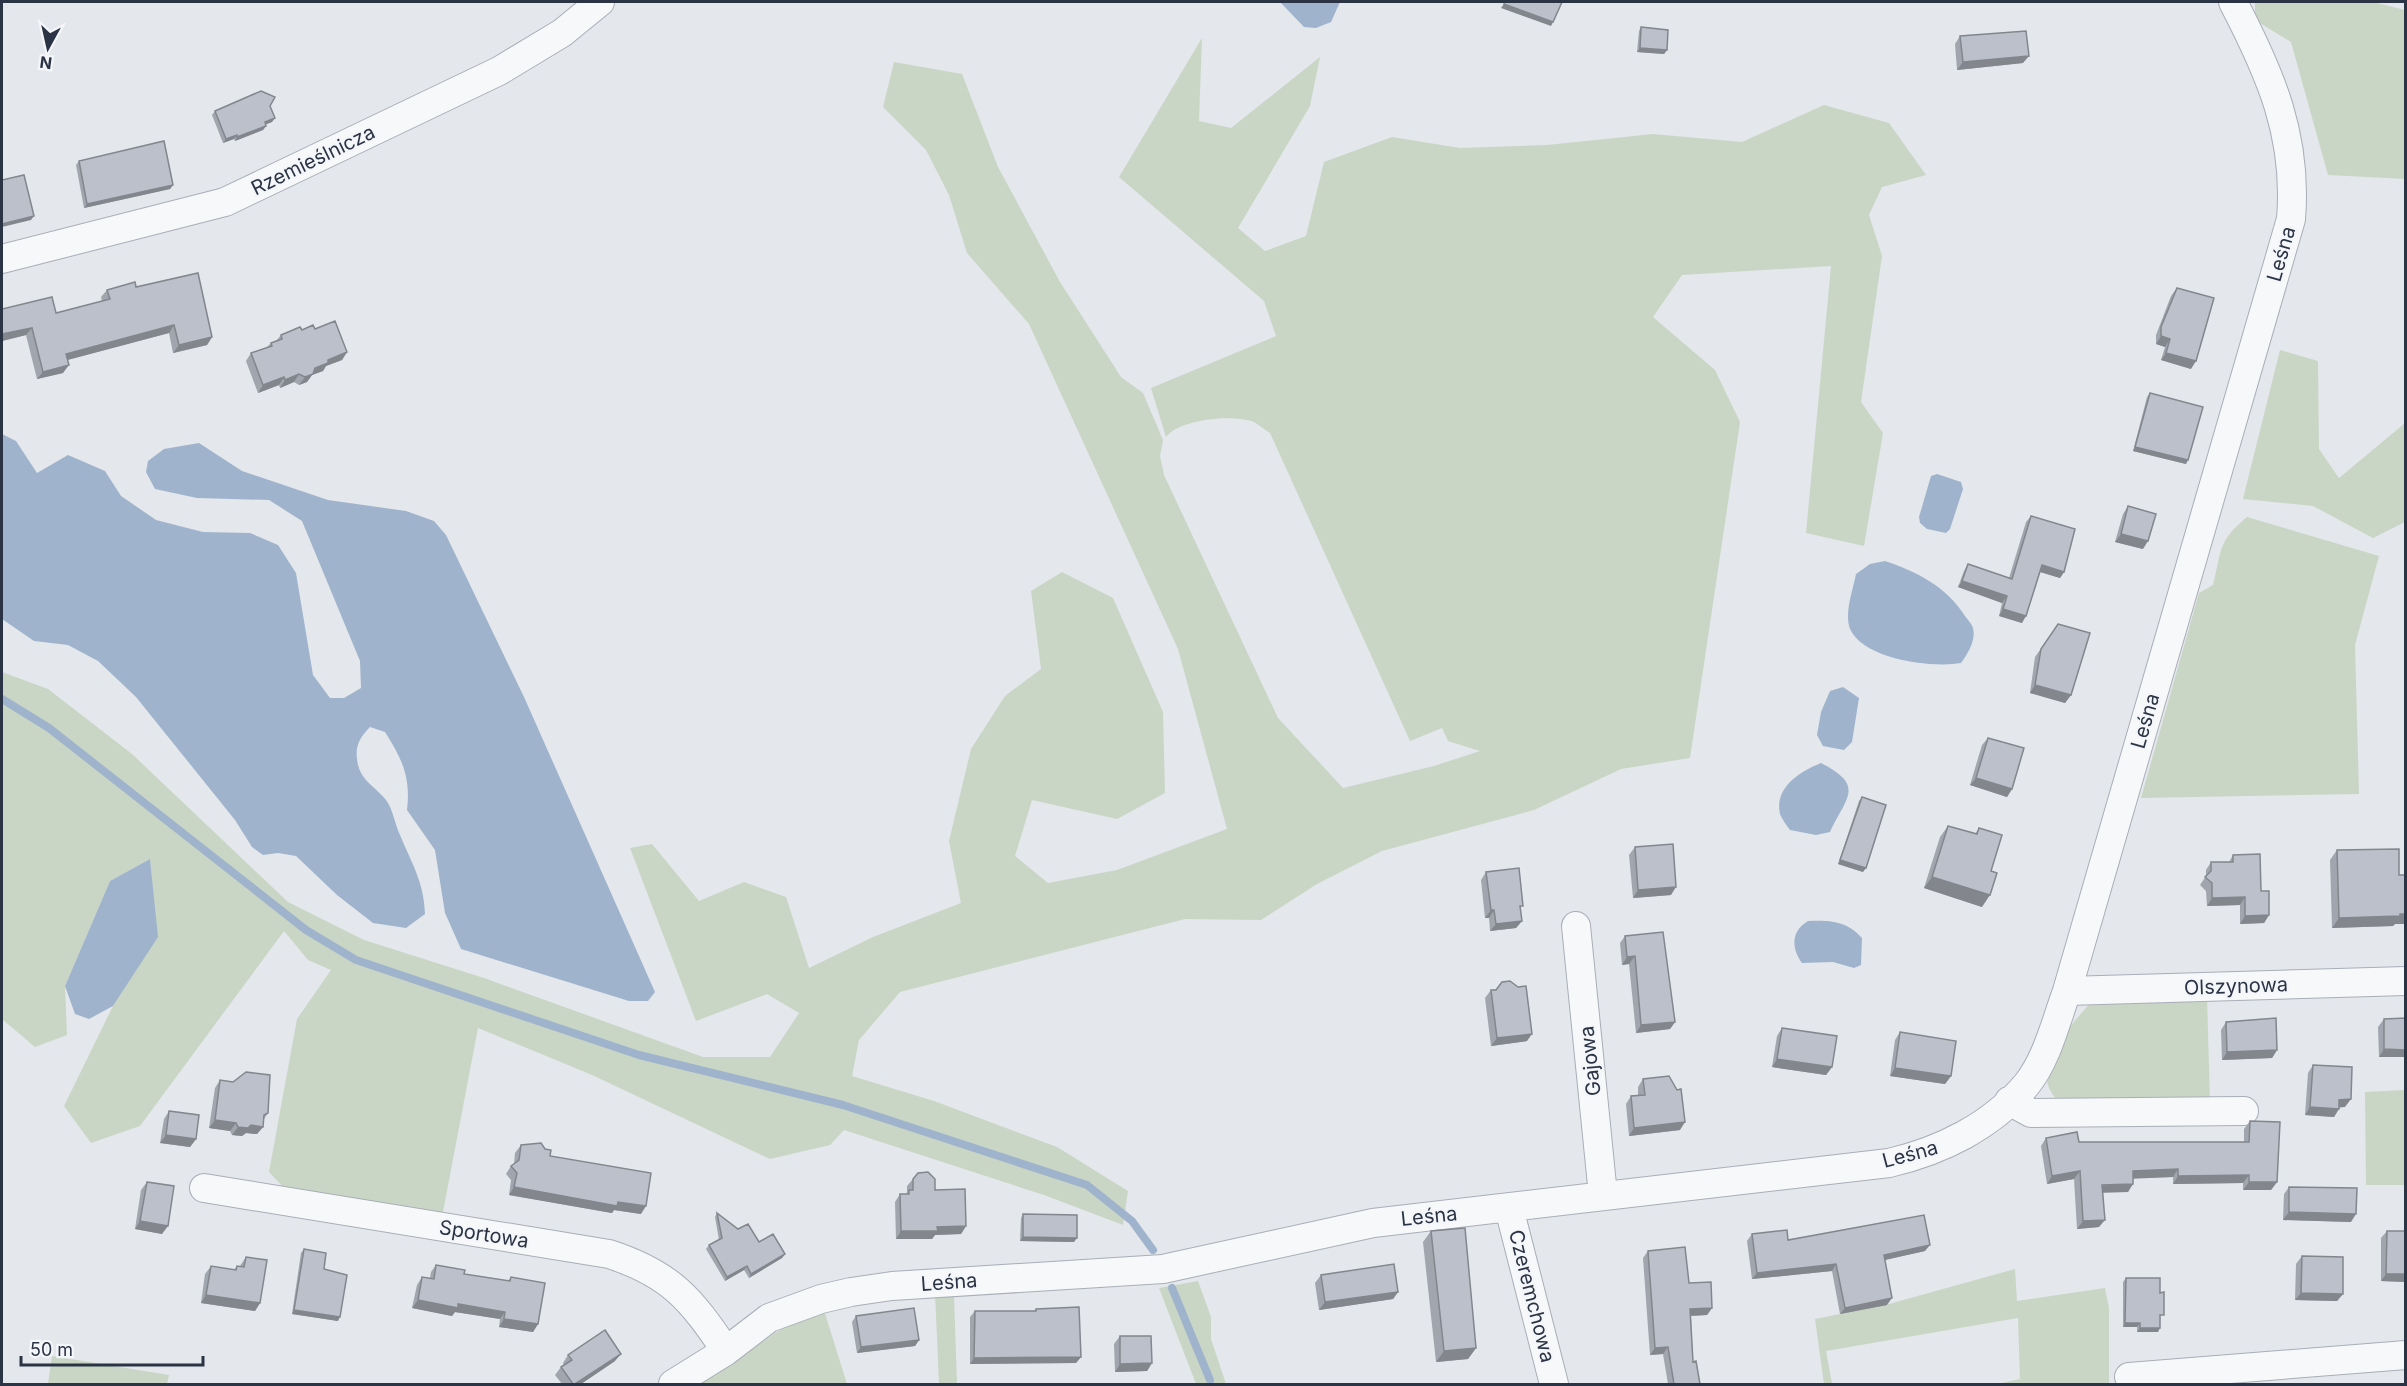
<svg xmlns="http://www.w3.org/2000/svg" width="2407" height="1386" font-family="Inter,sans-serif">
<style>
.green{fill:#c9d6c5}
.water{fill:#9fb4cc}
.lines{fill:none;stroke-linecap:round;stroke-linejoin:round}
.stream{stroke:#9fb4cc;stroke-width:8}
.minor-casing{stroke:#a9aeb7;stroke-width:30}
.minor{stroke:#f7f8fa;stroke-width:28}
.wall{fill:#a1a5ae}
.shaded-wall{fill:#83868d}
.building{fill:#bbc0ca;stroke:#83868d;stroke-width:1.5}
.labels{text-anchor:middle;stroke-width:4.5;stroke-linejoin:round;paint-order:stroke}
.street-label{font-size:20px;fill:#2b3445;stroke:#f4f6f9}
</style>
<rect width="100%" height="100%" fill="#e4e7ec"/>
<path class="green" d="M2255,2H2373L2405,10V179L2328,175L2291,42L2255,20Z
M1202,38L1199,121L1231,128L1320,57L1310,106L1238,228L1265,251L1306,236L1324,162L1392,137L1460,148L1547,145L1653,134L1742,142L1824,105L1889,123L1926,175L1882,187L1869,215L1882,256L1861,402L1883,433L1864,546L1806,533L1831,266L1682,275L1653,317L1715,370L1740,422L1690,758L1621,769L1534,810L1382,851L1317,884L1261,920L1185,919L900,992L859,1040L852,1076L934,1101L1057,1147L1128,1191L1123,1225L1044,1195L844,1130L830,1145L770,1159L592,1075L478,1028L442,1217L287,1191L269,1172L297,1019L331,970L308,960L284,931L140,1126L91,1143L64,1106L113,1006L157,937L150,859L110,881L65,986L67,1035L35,1047L2,1019V672L48,689L132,754L288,902L364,940L484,978L703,1057H770L799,1013L767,994L696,1021L630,848L652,844L699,901L744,882L786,897L809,968L873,937L961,903L949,841L971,749L1005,696L1041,669L1031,591L1062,572L1113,598L1163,712L1165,793L1117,819L1032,800L1015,856L1048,883L1117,870L1227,829L1178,649L1029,324L967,253L949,195L926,150L883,107L894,62L962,74L998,167L1060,282L1121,377L1143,393L1163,440L1160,456L1164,475L1278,718L1343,788L1434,766L1480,751L1448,741L1442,728L1410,741L1270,433C1265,430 1259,425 1254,422C1233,414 1180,419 1166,437L1151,388L1276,336L1264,301L1119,177Z
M2280,350L2318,361L2319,449L2339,478L2405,423V522L2373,538L2313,506L2243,499Z
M2247,517L2379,556L2355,645L2359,794L2141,798L2199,593L2213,585C2222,550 2217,542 2247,517Z
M2207,997L2210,1101L2061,1103C2023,1073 2071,1025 2094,999Z
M2405,1090V1185H2366L2365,1092Z
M2015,1269L2017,1301L2105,1288L2109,1308V1384H1997L2020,1379L2018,1318L1826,1351L1832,1384H1824L1815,1319L1889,1304Z
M1198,1281L1211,1317V1339L1226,1384H1196L1159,1288Z
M935,1293L954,1295L957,1384H939Z
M823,1307L847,1384H701L775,1333Z
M52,1356L169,1375L167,1384H48Z"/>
<path class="water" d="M1280,2H1340L1331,22L1316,28L1304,27Z
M2,434L16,441L37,473L68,455L105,471L121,496L156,520L203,532L250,533L278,545L296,573L313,675L330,698H344L361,688L360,661L302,521L269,500L197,498L155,489L146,472L148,461L164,449L199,443L242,471L328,500L406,511L434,521L446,535L524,697L655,992L648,1001H629L461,949L445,913L435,850L407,810C411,777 402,759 385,732L370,727C361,736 355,745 357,759C359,780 375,786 386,800C393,809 395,825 400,835C412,864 424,882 425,914L406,928L373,923L337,895L296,856L278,853L263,855L252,847L235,820L136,697L98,661L68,645L34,641L2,619Z
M1937,474L1961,482L1963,489L1950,529L1946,533L1927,529L1920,523L1919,517L1931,476Z
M1885,561C1917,572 1946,586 1965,616C1967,619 1972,624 1973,628C1976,641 1968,653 1961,663C1933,668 1864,660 1850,629C1844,613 1853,590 1856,574L1870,564Z
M1843,687L1859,698L1852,742L1844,750L1823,746L1817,735L1821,712L1830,691Z
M1821,763C1866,786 1846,797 1830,832L1816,835L1790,830C1787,826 1782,819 1780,814C1774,787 1801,771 1821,763Z
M150,859L158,937L113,1006L89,1019L75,1014L65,986L110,881Z
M1808,921C1830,920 1847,921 1862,938L1861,965L1854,968L1833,962L1802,963C1791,948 1791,931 1808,921Z"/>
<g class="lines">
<path class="stream" d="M2,699L49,728L306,930L356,960L639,1055L843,1105L1087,1185L1132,1221L1153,1250
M1172,1288L1210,1380"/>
<defs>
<path id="minor" d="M2,259L225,202L499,71L562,33L600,2
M1576,926L1603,1195
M2067,991L2406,981
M2009,1101L2031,1113L2244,1111
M204,1188L609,1254C671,1274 691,1299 726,1351
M1509,1208L1554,1384
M2129,1377L2406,1355
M673,1384L726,1351L769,1318L821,1299L851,1292L892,1286L1163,1269L1373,1223L1889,1163C1941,1151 1992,1126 2027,1084C2047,1059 2056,1021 2067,991L2291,219C2298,136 2270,73 2233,2"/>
</defs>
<use href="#minor" class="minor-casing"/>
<use href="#minor" class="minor"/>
</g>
<path class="wall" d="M1641,27L1667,50L1664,54L1637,52L1639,31Z
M1960,36L2023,63L1957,70L1955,44Z
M270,106L272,122L265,124L266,126L263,130L235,141L234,139L223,143L212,115L215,111Z
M79,161L173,185L170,189L84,208L76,165Z
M136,287L212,337L207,345L173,353L169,333L67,360L63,373L37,379L26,335L2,341V309L56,313L102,301L101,297L107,290Z
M2177,288L2191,369L2161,360L2165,347L2156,344V335L2171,296Z
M315,329L347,352L342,360L326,366L323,371L312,375L307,382L299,385L294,382L280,388L279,385L258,393L246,361L251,353L267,347L271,343L277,340L281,335L302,330Z
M2150,393L2186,464L2133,451L2147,397Z
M2128,506L2143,549L2115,542L2123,514Z
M2031,516L2064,572L2060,578L2040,572L2022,623L1999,616L2002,603L1958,587L1964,571L1968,564L2009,578L2026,522Z
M2058,624L2071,695L2065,703L2030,693L2035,657Z
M1988,738L2012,789L2007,797L1970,785L1982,745Z
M1862,797L1863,872L1838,864L1859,801Z
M1948,826L1975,834L1979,828L1991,871L1982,907L1924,888L1940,837Z
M1635,847L1671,895L1633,898L1629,855Z
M2337,850L2399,875H2406V924H2395L2393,926L2332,928L2330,860Z
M2233,855L2261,891L2269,915L2264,923L2240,924V905L2207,906L2206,891L2200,885L2206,876V870L2211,862H2229Z
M1486,872L1520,910L1522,921L1516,928L1490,931L1489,918H1485L1481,880Z
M1625,936L1675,1022L1670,1029L1636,1033L1629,964L1622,965L1620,943Z
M1518,987L1527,1041L1491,1046L1485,998L1491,990Z
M2406,1018V1057H2379L2378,1027L2384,1019Z
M2226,1022L2277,1050L2272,1058L2222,1060L2221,1030Z
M1782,1028L1832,1067L1826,1075L1772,1067L1777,1036Z
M1900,1032L1951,1076L1945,1084L1890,1076L1895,1040Z
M2313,1065L2345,1107H2339L2334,1117L2305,1115L2308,1073Z
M1643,1079L1680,1130L1629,1136L1626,1104L1631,1096L1638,1095V1087Z
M220,1080L268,1113L264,1119L263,1127L257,1134L246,1133L242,1136L232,1135L230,1131L209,1128L215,1088Z
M169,1111L196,1139L190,1147L160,1143L164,1119Z
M2250,1121L2277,1182L2271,1190H2243V1183L2173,1184V1177L2133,1178L2128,1192H2103L2099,1227L2077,1229L2074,1179L2047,1184L2041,1146L2046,1138L2079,1142H2244V1129Z
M521,1145L550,1156L641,1214L614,1210L612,1213L509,1195L511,1180L506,1174L511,1166L514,1164L515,1153Z
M913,1179L935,1190L966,1226L961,1234L935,1235L932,1239H896L895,1202L900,1194H906L907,1192V1186Z
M147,1182L162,1234L135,1229L141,1190Z
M2289,1187L2351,1222L2283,1220L2284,1194Z
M717,1213L738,1229L759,1242L785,1254L782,1258L749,1278L744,1270L725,1281L706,1249L709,1245L719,1240L715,1217Z
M1023,1214L1074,1242L1020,1241L1021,1218Z
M1431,1231L1476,1348L1468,1359L1436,1362L1423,1242Z
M2387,1231L2406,1282L2381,1281V1238Z
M1752,1234L1788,1240L1925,1251L1885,1260L1887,1305L1840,1314L1832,1271L1752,1279L1747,1241Z
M304,1249L324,1269L338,1321L292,1314L301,1253Z
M1648,1251L1689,1283L1712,1308L1707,1315L1691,1316L1693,1362L1700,1384H1668L1663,1354L1650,1355L1643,1258Z
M2302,1256L2343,1294L2337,1301L2295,1300L2296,1264Z
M246,1257L260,1303L255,1311L201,1303L205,1274L211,1266L234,1270L237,1266H240Z
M436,1265L464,1274L508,1281L511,1277L538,1324L533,1332L499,1327L500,1319L455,1312L452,1316L412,1308L417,1285L422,1277L430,1278L431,1272Z
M1321,1275L1398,1292L1393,1299L1319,1310L1315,1283Z
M2126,1278L2161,1319H2160L2158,1332H2137V1327H2123V1282Z
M1036,1309L1081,1357L1076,1363L970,1364V1317L975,1311H1034Z
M856,1316L919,1340L915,1346L857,1353L852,1322Z
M1120,1336L1152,1363L1147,1371L1115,1372L1114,1344Z
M568,1355L615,1361L581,1384H562L555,1375L561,1367L564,1365L563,1363Z"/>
<path class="shaded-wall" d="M1504,4L1553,22L1551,26L1501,8Z
M1640,48L1667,50L1664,54L1637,52Z
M2029,56L2023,63L1957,70L1963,62Z
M275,118L272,122L262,126L265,122Z
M266,126L263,130L235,141L237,137Z
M237,135L234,139L223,143L226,139Z
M173,185L170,189L84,208L87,204Z
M34,216L31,220L2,227V224Z
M174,325L169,333L60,362L66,354Z
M32,328L26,335L2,341V334Z
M2161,336L2170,339L2165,347L2156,344Z
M212,337L207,345L173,353L179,345Z
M347,352L342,360L326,366L323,371L312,375L307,382L299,385L305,377L315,368L328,360Z
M2166,353L2196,361L2191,369L2161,360Z
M69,365L63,373L37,379L43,372Z
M299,374L294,382L280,388L285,380Z
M284,377L279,385L258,393L263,385Z
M2135,447L2188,460L2186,464L2133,451Z
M2121,534L2148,541L2143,549L2115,542Z
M2042,565L2064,572L2060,578L2037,571Z
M1962,581L2007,596L2002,603L1958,587Z
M2003,609L2026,616L2022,623L1999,616Z
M2035,685L2071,695L2065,703L2030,693Z
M1976,778L2012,789L2007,797L1970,785Z
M1840,860L1866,868L1863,872L1838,864Z
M1932,877L1990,895L1982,907L1924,888Z
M1676,887L1671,895L1633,898L1638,890Z
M2245,897L2240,905L2207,906L2212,898Z
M1491,910H1494L1489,918H1485Z
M2406,914V924H2395L2393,926L2332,928L2339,918Z
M2269,915L2264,923L2240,924L2245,916Z
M1522,921L1516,928L1490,931L1496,924Z
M1635,956L1629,964L1622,965L1627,957Z
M1675,1022L1670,1029L1636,1033L1641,1025Z
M1532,1034L1527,1041L1491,1046L1497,1038Z
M2384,1049L2406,1050V1057H2379Z
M2277,1050L2272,1058L2222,1060L2227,1052Z
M1777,1059L1832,1067L1826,1075L1772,1067Z
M1895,1068L1951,1076L1945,1084L1890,1076Z
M2351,1099L2345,1107L2334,1108L2339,1100Z
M2310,1107L2339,1109L2334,1117L2305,1115Z
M215,1120L236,1123L230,1131L209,1128Z
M1685,1122L1680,1130L1629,1136L1634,1128Z
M251,1125L263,1127L257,1134L246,1133L242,1136L232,1135L238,1127Z
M166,1135L196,1139L190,1147L160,1143Z
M2178,1169L2173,1177L2127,1179L2133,1171Z
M2080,1171L2074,1179L2047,1184L2052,1176Z
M2249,1175L2243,1183L2173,1184L2178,1176Z
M2249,1182H2277L2271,1190H2243Z
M2133,1184L2128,1192L2097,1193L2102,1185Z
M514,1187L618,1202L646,1206L641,1214L614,1210L612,1213L509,1195Z
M2289,1212L2356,1214L2351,1222L2283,1220Z
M2105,1220L2099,1227L2077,1229L2083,1221Z
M140,1221L168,1226L162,1234L135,1229Z
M966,1226L961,1234L935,1235L932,1239H896L901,1231L937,1227Z
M1023,1237L1077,1238L1074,1242L1020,1241Z
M1930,1245L1925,1251L1880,1261L1884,1255Z
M785,1254L782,1258L749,1278L751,1274Z
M1836,1264L1832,1271L1752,1279L1757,1273Z
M747,1266L744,1270L725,1281L727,1277Z
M2386,1274H2406V1282L2381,1281Z
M1398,1292L1393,1299L1319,1310L1325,1302Z
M2301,1293L2343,1294L2337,1301L2295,1300Z
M206,1295L260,1303L255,1311L201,1303Z
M1892,1298L1887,1305L1840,1314L1845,1308Z
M418,1300L458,1304L505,1312L500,1319L455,1312L452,1316L412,1308Z
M1712,1308L1707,1315L1685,1316L1690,1309Z
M294,1310L340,1317L338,1321L292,1314Z
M504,1319L538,1324L533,1332L499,1327Z
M2125,1323H2140L2137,1327H2123Z
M2140,1328H2160L2158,1332H2137Z
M919,1340L915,1346L857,1353L861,1347Z
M1668,1347L1663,1354L1650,1355L1655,1348Z
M1476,1348L1468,1359L1436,1362L1444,1351Z
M621,1354L615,1361L581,1384H575Z
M1081,1357L1076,1363L970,1364L974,1358Z
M1152,1363L1147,1371L1115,1372L1120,1364Z"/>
<path class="building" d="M1505,2H1562L1553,22L1504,4Z
M1641,27L1668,30L1667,50L1640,48Z
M2026,31L2029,56L1963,62L1960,36Z
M261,91L275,97L270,106L275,118L265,122L266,126L237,137V135L226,139L215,111Z
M164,141L173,185L87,204L79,161Z
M24,175L34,216L2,224V180Z
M198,273L212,337L179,345L174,325L66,354L69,365L43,372L32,328L2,334V309L52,297L56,313L110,299L107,290L135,282L136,287Z
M2177,288L2214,298L2196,361L2166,353L2170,339L2161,336V327Z
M335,321L347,352L328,360V363L315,368L313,374L305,377L299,374L285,380L284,377L263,385L251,353L272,346L271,343L282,339L281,335L300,327L302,330L313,325L315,329Z
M2150,393L2203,407L2188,460L2135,447Z
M2128,506L2156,514L2148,541L2121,534Z
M2031,516L2075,529L2064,572L2042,565L2026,616L2003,609L2007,596L1962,581L1968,564L2012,579Z
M2058,624L2090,633L2071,695L2035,685L2041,649Z
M1988,738L2024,748L2012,789L1976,778Z
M1862,797L1886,805L1866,868L1840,860Z
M1948,826L1977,834L1979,828L2002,835L1991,871L1997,873L1990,895L1932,877Z
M1673,844L1676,887L1638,890L1635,847Z
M2399,849V875H2406V914H2400V916L2339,918L2337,850Z
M2260,854L2261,891H2269V915L2245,916V897L2212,898V883L2205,877L2211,871V862H2233V855Z
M1519,868L1523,906H1520L1522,921L1496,924L1494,910H1491L1486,872Z
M1663,932L1675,1022L1641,1025L1635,956L1627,957L1625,936Z
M1510,981L1518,987L1526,986L1532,1034L1497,1038L1491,990H1496L1502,982Z
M2276,1018L2277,1050L2227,1052L2226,1022Z
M2406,1018V1050L2384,1049V1019Z
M1782,1028L1837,1036L1832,1067L1777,1059Z
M1900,1032L1956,1041L1951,1076L1895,1068Z
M2313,1065L2352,1067L2351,1099L2339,1100V1109L2310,1107Z
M246,1072L270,1075L268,1113L264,1115L263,1127L251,1125L248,1128L238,1127L236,1123L215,1120L220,1080L233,1082Z
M1669,1076L1677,1090L1681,1089L1685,1122L1634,1128L1631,1096L1645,1095L1643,1079Z
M169,1111L199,1115L196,1139L166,1135Z
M2250,1121L2280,1122L2277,1182H2249V1175L2178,1176V1169L2133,1171V1184L2102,1185L2105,1220L2083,1221L2080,1171L2052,1176L2046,1138L2077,1132L2079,1142H2249Z
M541,1143L545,1149L551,1150L550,1156L651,1173L646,1206L618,1202L617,1206L514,1187L517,1173L511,1166L519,1160L521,1145Z
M928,1172L935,1179V1190L965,1189L966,1226L937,1227L938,1231H901L900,1194H909V1190H913V1179L918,1173Z
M147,1182L174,1186L168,1226L140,1221Z
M2289,1187L2357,1188L2356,1214L2289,1212Z
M717,1213L738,1229L748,1224L759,1242L773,1234L785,1254L751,1274L747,1266L727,1277L709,1245L722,1238Z
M1023,1214L1077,1215V1238L1023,1237Z
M1924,1215L1930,1245L1884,1255L1892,1298L1845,1308L1836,1264L1757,1273L1752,1234L1787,1230L1788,1240Z
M1465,1228L1476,1348L1444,1351L1431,1231Z
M2387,1231H2406V1274H2386Z
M1685,1247L1689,1283L1711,1282L1712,1308L1690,1309L1693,1362L1696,1361L1700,1384H1674L1668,1347L1655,1348L1648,1251Z
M304,1249L326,1253L324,1269L347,1275L340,1317L294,1310Z
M2302,1256L2343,1257V1294L2301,1293Z
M246,1257L267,1260L260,1303L206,1295L211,1266L236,1270L237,1266L244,1267Z
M1394,1264L1398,1292L1325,1302L1321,1275Z
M436,1265L465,1270L464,1274L510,1281L511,1277L545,1283L538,1324L504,1319L505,1312L458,1304V1308L418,1300L422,1277L434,1279Z
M2126,1278H2160V1293L2164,1292V1315H2160V1328H2140V1323H2125Z
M1079,1307L1081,1357L974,1358L975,1311H1036V1309Z
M914,1308L919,1340L861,1347L856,1316Z
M605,1330L621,1354L575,1384H573L561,1367L572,1360L568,1355Z
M1120,1336H1151L1152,1363L1120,1364Z"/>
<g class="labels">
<g class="street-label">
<text transform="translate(313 160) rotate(-26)" y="7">Rzemieślnicza</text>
<text transform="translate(2281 254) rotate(-74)" y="7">Leśna</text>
<text transform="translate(2145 721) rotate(-74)" y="7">Leśna</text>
<text transform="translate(2236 986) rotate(-2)" y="7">Olszynowa</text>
<text transform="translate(1590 1061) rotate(-96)" y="7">Gajowa</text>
<text transform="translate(1910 1154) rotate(-15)" y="7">Leśna</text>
<text transform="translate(1429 1216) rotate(-6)" y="7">Leśna</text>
<text transform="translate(484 1234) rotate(9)" y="7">Sportowa</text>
<text transform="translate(949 1282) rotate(-4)" y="7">Leśna</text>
<text transform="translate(1532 1296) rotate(76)" y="7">Czeremchowa</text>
</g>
</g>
<rect width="2407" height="1386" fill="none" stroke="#2b3445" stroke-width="6"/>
<g transform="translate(48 48) rotate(188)" stroke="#f4f6f9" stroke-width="4.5" paint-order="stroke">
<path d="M0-4.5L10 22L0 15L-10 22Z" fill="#2b3445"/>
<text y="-9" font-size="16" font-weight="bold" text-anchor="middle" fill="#2b3445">N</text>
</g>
<path d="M21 1356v9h182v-9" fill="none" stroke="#2b3445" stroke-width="3"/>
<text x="30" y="1356" font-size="18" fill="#2b3445" stroke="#f4f6f9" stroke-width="4.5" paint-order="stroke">50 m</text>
</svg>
